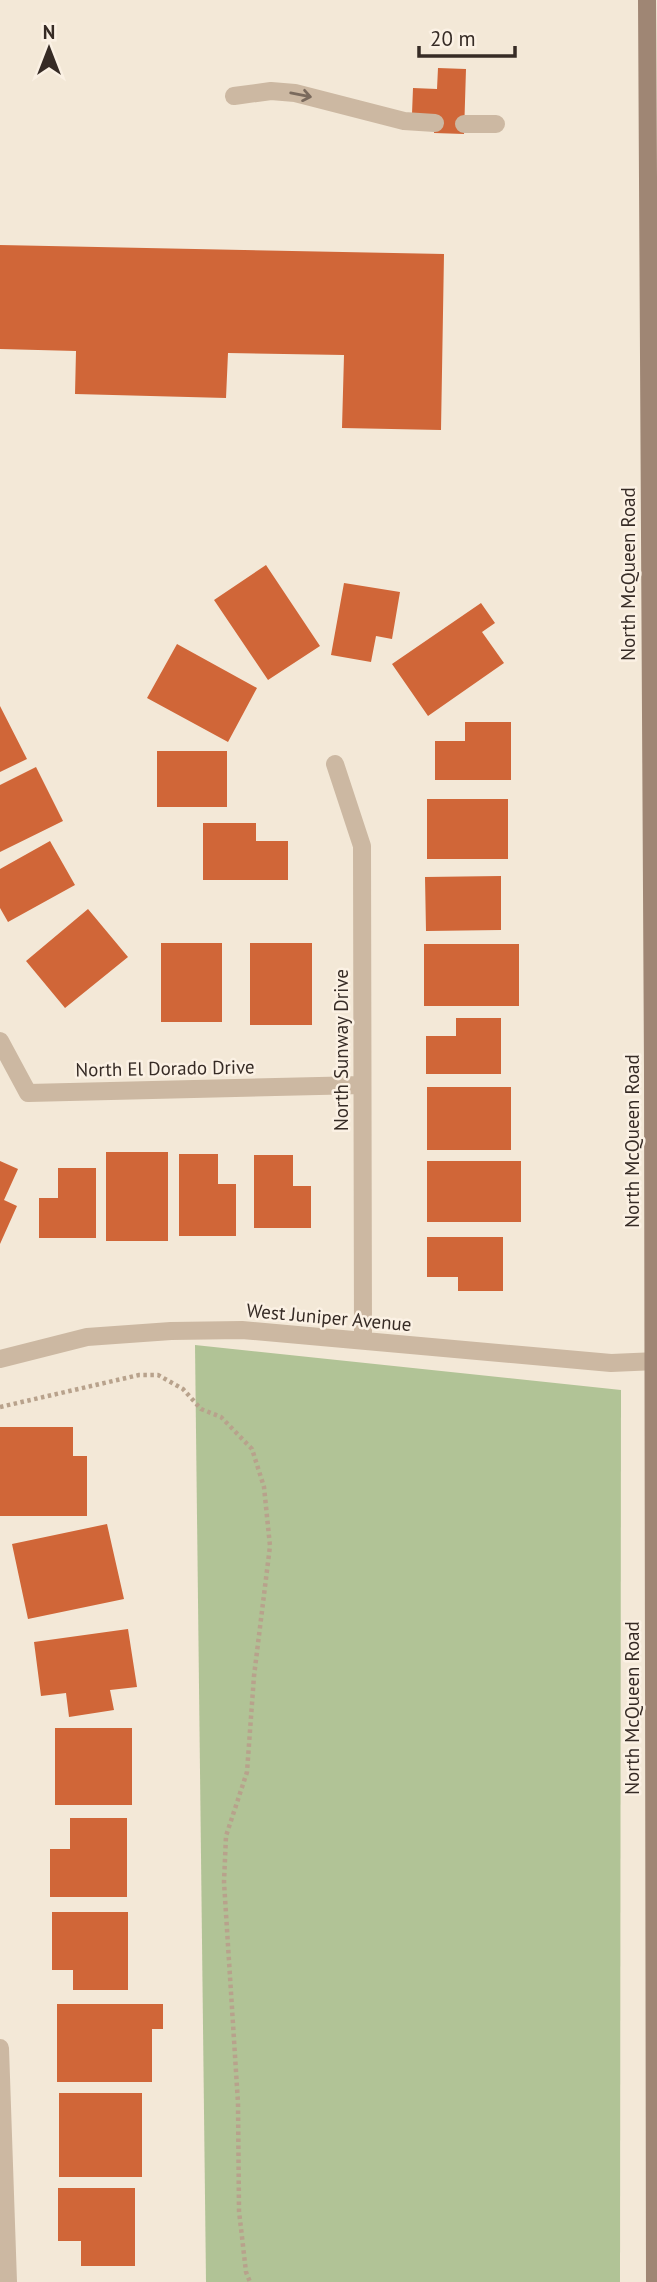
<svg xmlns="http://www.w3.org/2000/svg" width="657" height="2282" font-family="'PT Sans',sans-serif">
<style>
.green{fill:#b1c396}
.building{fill:#d06638}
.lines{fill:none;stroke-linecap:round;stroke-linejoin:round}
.path{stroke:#b8a28c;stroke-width:4.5;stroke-dasharray:3.5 3.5;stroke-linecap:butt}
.lane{stroke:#ccb8a2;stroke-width:18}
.street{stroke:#ccb8a2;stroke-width:18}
.secondary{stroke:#9f8674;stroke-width:18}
.oneway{stroke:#7a6a5d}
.labels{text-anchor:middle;stroke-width:5;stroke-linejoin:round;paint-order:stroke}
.street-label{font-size:19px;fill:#362b25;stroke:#fbf1e4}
</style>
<rect width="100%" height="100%" fill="#f3e8d7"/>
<path class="green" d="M195,1345L621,1390L620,2282H206Z"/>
<path class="building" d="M438,68L466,69L464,134L434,133L435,114H412L413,88L437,89Z
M0,245L444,254L441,430L342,428L344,355L228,353L226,398L75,394L76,351L0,349Z
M266,565L320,646L268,680L214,600Z
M344,583L400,592L392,639L376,636L371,662L331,655Z
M481,603L495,623L482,632L504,663L428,716L392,664Z
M177,644L257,688L228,742L147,698Z
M0,706L27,759L0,772Z
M465,722H511V780H435V741H465Z
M157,751H227V807H157Z
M36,767L63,821L0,852V785Z
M427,799H508V859H427Z
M203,823H256V841H288V880H203Z
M50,841L75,885L8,922L0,908V869Z
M501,876V930L426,931L425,877Z
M88,909L128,957L65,1008L26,961Z
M161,943H222V1022H161Z
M250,943H312V1025H250Z
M424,944H519V1006H424Z
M456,1018H501V1074H426V1036H456Z
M427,1087H511V1150H427Z
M106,1152H168V1241H106Z
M179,1154H218V1184H236V1236H179Z
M254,1155H293V1186H311V1228H254Z
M0,1161L18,1169L4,1200L17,1206L0,1244Z
M427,1161H521V1222H427Z
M58,1168H96V1238H39V1198H58Z
M427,1237H503V1291H458V1277H427Z
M0,1427H73V1456H87V1516H0Z
M107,1524L124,1599L28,1619L12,1544Z
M128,1629L137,1687L110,1690L114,1710L69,1717L66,1693L41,1696L34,1642Z
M55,1728H132V1805H55Z
M70,1818H127V1897H50V1849H70Z
M52,1912H128V1990H73V1970H52Z
M57,2004H163V2029H152V2082H57Z
M59,2093H142V2177H59Z
M58,2188H135V2266H81V2241H58Z"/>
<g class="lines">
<path class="path" d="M0,1407L139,1375H158L183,1389L201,1409L221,1417L252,1449L264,1487L270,1546L254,1676L247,1772L226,1836L224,1882L238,2103L239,2211L246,2272L250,2282"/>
<path class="lane" d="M234,96L271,91L295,93L404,121L435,123
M464,124H496"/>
<path class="street" d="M335,764L362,846L363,1340
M0,1041L28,1093L362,1085
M0,1359L87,1337L171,1331L242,1330L611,1363L657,1361
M0,2048L8,2282"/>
<path class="secondary" d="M647,0L653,1070L655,2282"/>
</g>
<defs><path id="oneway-shaft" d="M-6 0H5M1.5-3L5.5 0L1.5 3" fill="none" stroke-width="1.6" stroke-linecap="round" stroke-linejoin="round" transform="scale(1.75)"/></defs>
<use class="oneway" href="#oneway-shaft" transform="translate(301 95) rotate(11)"/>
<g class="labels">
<g class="street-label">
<text transform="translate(628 574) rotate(-90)" y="7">North McQueen Road</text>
<text transform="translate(341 1050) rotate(-90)" y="7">North Sunway Drive</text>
<text transform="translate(165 1068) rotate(-1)" y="7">North El Dorado Drive</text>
<text transform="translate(632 1141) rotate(-90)" y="7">North McQueen Road</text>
<text transform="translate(329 1317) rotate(5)" y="7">West Juniper Avenue</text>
<text transform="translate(632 1708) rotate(-90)" y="7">North McQueen Road</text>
</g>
</g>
<g transform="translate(49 49)" stroke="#fbf1e4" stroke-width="5" paint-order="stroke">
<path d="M0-5L12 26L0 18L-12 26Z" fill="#362b25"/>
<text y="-10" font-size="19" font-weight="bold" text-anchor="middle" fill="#362b25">N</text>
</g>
<path d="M419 46v10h96v-10" fill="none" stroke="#362b25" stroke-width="3.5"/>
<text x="430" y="46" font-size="21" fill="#362b25" stroke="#fbf1e4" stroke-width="5" paint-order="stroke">20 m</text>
</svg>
